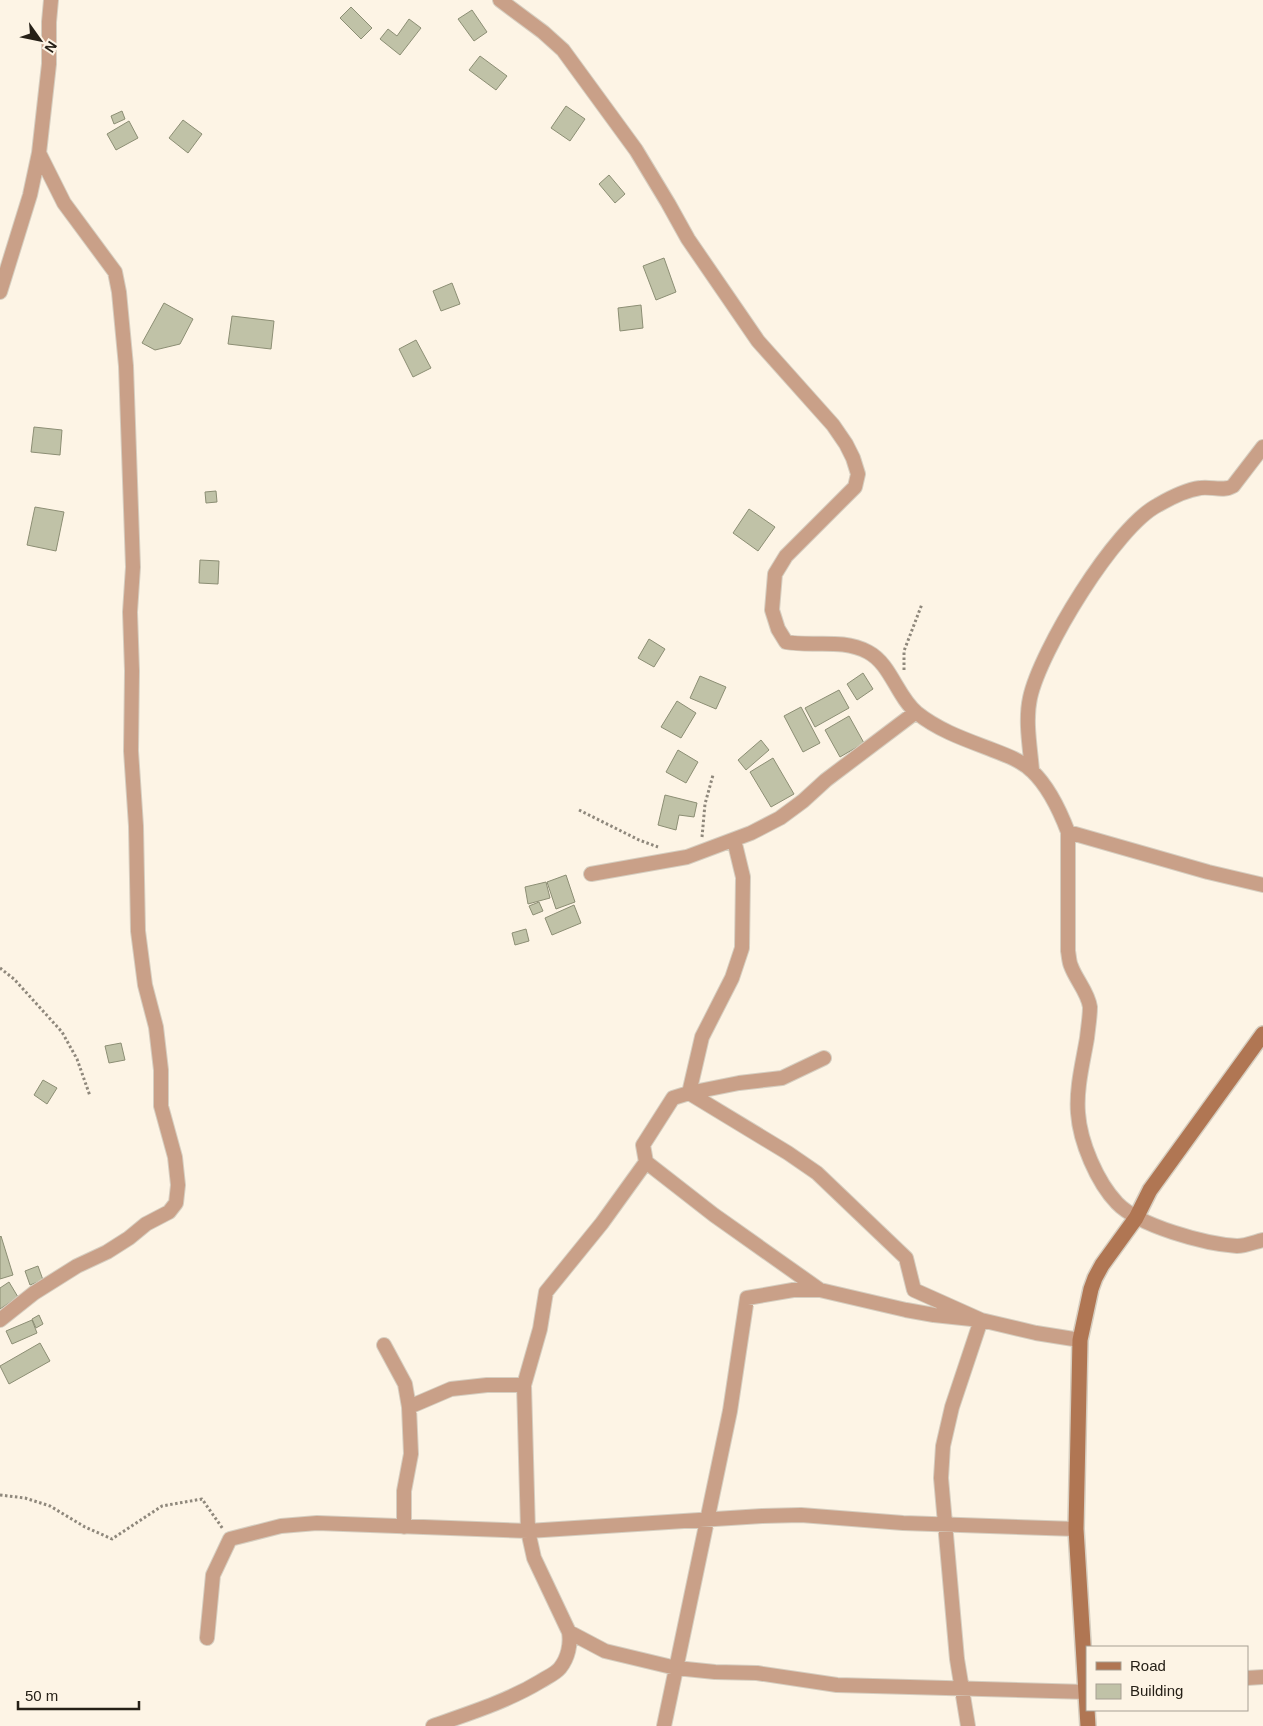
<svg xmlns="http://www.w3.org/2000/svg" width="1263" height="1726" font-family="Helvetica,sans-serif">
<style>
.building{fill:#c0c2a7;stroke:#8c8e74}
.lines{fill:none;stroke-linecap:round;stroke-linejoin:round}
.street-casing{stroke:#d6cec0;stroke-width:16}
.secondary-casing{stroke:#d6cec0;stroke-width:18}
.path{stroke:#8f887c;stroke-width:3;stroke-dasharray:2.5 2.5;stroke-linecap:butt}
.street{stroke:#c9a088;stroke-width:14}
.secondary{stroke:#b07653;stroke-width:15}
</style>
<rect width="100%" height="100%" fill="#fdf4e5"/>
<path class="building" d="M351,7L372,28L361,39L340,18Z
M472,10L487,32L474,41L458,19Z
M409,19L421,28L400,55L380,39L388,29L397,36Z
M480,56L507,76L496,90L469,70Z
M566,106L585,119L570,141L551,128Z
M122,111L125,119L114,124L111,116Z
M183,120L202,134L188,153L169,138Z
M129,121L138,138L116,150L107,134Z
M609,175L625,194L615,203L599,184Z
M664,258L676,292L656,300L643,266Z
M452,283L460,304L441,311L433,291Z
M164,303L193,319L180,344L155,350L142,343Z
M641,305L643,328L620,331L618,308Z
M232,316L274,321L271,349L228,344Z
M416,340L431,368L413,377L399,349Z
M34,427L62,430L60,455L31,452Z
M216,491L217,502L206,503L205,492Z
M35,507L64,512L56,551L27,545Z
M749,509L775,527L758,551L733,533Z
M200,560L219,561L218,584L199,583Z
M649,639L665,649L654,667L638,658Z
M863,673L873,689L857,700L847,684Z
M700,676L726,687L716,709L690,698Z
M839,690L849,708L815,727L805,708Z
M677,701L696,713L681,738L661,727Z
M801,707L820,743L803,752L784,716Z
M849,716L864,743L840,757L825,730Z
M761,740L769,750L746,770L738,760Z
M678,750L698,762L686,783L666,772Z
M773,758L794,794L771,807L750,772Z
M665,795L697,803L694,817L679,815L676,830L658,825Z
M566,875L575,902L556,909L547,882Z
M546,882L550,898L528,904L525,887Z
M539,902L543,911L533,915L529,906Z
M574,905L581,923L552,935L545,918Z
M526,929L529,941L515,945L512,933Z
M121,1043L125,1060L109,1063L105,1046Z
M43,1080L57,1088L47,1104L34,1095Z
M1,1236L13,1275L0,1279V1237Z
M38,1266L43,1280L30,1285L25,1271Z
M9,1282L18,1297L0,1309V1288Z
M39,1315L43,1324L36,1328L32,1319Z
M32,1320L37,1333L12,1344L6,1331Z
M40,1343L50,1361L9,1384L0,1366Z"/>
<g class="lines">
<defs>
<path id="street" d="M500,0L543,32L563,50L636,150L668,203L688,239L758,341L833,425L846,444L853,458L858,474L855,487L786,556L775,574L772,610L778,629L786,642C813,647 842,638 868,652C891,664 897,697 917,713C937,729 961,738 985,747C1000,753 1020,759 1032,771C1049,787 1060,811 1068,832V951C1069,956 1069,962 1071,966C1076,980 1088,992 1090,1007C1090,1017 1088,1028 1087,1038C1083,1062 1076,1088 1078,1113C1080,1142 1097,1182 1117,1203C1139,1226 1205,1244 1237,1246C1245,1246 1255,1242 1263,1240
M0,292L30,195L39,153L49,64V22L51,0
M1032,770C1030,747 1025,721 1030,698C1040,651 1115,527 1158,505C1170,498 1186,490 1200,488C1211,486 1223,492 1233,486L1263,447
M1068,832L1208,872L1263,885
M591,874L687,857L751,833L780,818L803,801L826,780L916,712
M689,1093L788,1153L817,1173L906,1258L914,1290L981,1320L952,1407L943,1446L941,1478L957,1659L968,1726
M689,1093L739,1083L782,1078L824,1058
M646,1162L714,1215L820,1290L906,1310L934,1315L981,1320L1036,1333L1080,1340
M0,1320L34,1293L77,1266L107,1252L129,1238L146,1224L169,1212L176,1203L178,1185L175,1157L161,1106V1070L156,1027L145,985L138,931L136,826L131,751L132,671L130,612L133,567L126,366L119,292L115,272L64,203L39,153
M384,1345L405,1384L409,1407L411,1454L404,1491V1527
M409,1407L451,1389L487,1385H524
M569,1632L605,1651L676,1668L715,1672L757,1673L837,1685L1087,1692
M207,1638L213,1575L230,1539L281,1526L317,1523L528,1531L762,1516L801,1515L903,1523L1076,1529
M1247,1678L1263,1677
M433,1726C470,1713 508,1701 541,1681C547,1677 555,1674 560,1668C568,1658 571,1644 569,1632L534,1558L528,1531L524,1385L540,1329L546,1292L602,1223L646,1162L643,1145L673,1098L689,1093L702,1037L732,978L742,948L743,877L734,840
M664,1726L730,1411L747,1298L793,1290H820"/>
<path id="secondary" d="M1088,1726L1076,1529L1080,1340L1091,1289L1095,1278L1102,1265L1136,1218L1150,1190L1263,1034"/>
</defs>
<use href="#street" class="street-casing"/>
<use href="#secondary" class="secondary-casing"/>
<path class="path" d="M904,670V651L922,604
M579,810L639,840L658,847
M702,837L705,804L713,775
M0,968L14,979L62,1032L77,1059L90,1096
M0,1495L25,1498L50,1506L85,1527L112,1539L162,1506L202,1499L223,1529"/>
<use href="#street" class="street"/>
<use href="#secondary" class="secondary"/>
</g>
<rect x="1086" y="1646" width="162" height="65" fill="#fdf4e5" stroke="#a79f93"/>
<rect x="1096" y="1662" width="25" height="8" fill="#b07653" stroke="#a79f93"/>
<text x="1130" y="1671" font-size="15" fill="#262017">Road</text>
<rect x="1096" y="1684" width="25" height="15" fill="#c0c2a7" stroke="#a79f93"/>
<text x="1130" y="1696" font-size="15" fill="#262017">Building</text>
<g transform="translate(40 40) rotate(123)" stroke="#fdf4e5" stroke-width="4" paint-order="stroke">
<path d="M0-4L9 19L0 12L-9 19Z" fill="#262017"/>
<text y="-8" font-size="14" font-weight="bold" text-anchor="middle" fill="#262017">N</text>
</g>
<path d="M18 1701v8h121v-8" fill="none" stroke="#262017" stroke-width="2.5"/>
<text x="25" y="1701" font-size="15" fill="#262017" stroke="#fdf4e5" stroke-width="4" paint-order="stroke">50 m</text>
</svg>
